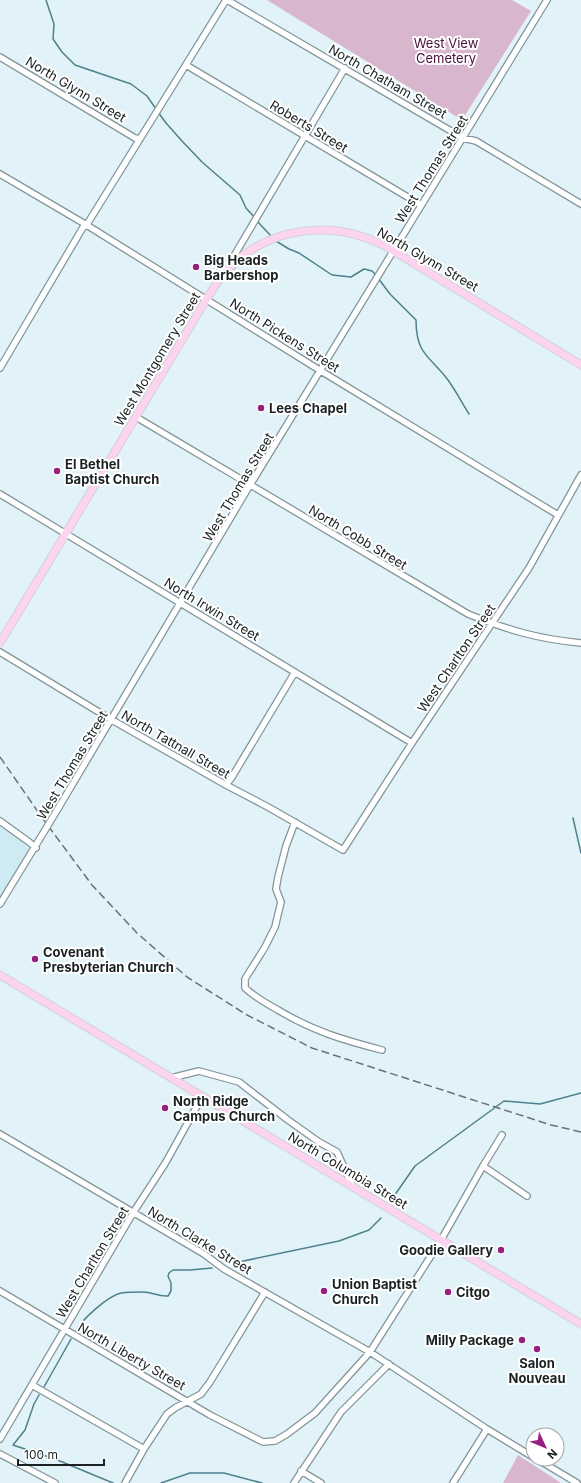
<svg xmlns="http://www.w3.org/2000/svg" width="581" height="1483" font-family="Inter,sans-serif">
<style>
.built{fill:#ceeaf2}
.green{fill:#d8b6cd}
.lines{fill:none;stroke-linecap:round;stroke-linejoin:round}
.stream{stroke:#4e808d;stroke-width:1.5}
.minor-casing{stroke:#839499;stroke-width:8}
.major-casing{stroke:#d1d3d3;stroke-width:9}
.minor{stroke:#fff;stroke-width:5.5}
.major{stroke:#fcd4f0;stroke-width:7}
.rail{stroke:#677276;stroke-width:1.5;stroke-dasharray:8 4;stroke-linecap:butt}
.minor-bridge-casing{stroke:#839499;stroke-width:8;stroke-linecap:butt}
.minor-bridge{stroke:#fff;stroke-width:5.5}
.poi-dot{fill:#96207d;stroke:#fff;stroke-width:1.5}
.labels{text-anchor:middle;stroke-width:4;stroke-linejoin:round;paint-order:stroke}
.park-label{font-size:13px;fill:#4a103d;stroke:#fff}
.street-label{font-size:13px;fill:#1a2123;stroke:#fff}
.poi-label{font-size:13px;font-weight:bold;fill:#1a2123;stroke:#fff;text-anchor:start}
</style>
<rect width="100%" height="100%" fill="#e1f3f9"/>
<path class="built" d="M0,826L23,842L30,851L0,898Z"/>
<path class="green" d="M267,0H512L531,11L462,120Z
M518,1455L561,1483H503Z"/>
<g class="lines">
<path class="stream" d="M46,0L54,24L53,39L62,52L75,65L131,84L147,96L156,109
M158,112L166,123L182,141L202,162L240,195L246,208L255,218
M257,221L272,237
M276,241L289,249L299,253L332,275L351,277L364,269L372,271L376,275
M378,278L390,294L416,320C416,355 430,356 448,380C456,391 462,403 469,414
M573,818L581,853
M392,1199L415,1166L504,1101L540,1104L581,1093
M234,1263L339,1241L369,1230L381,1218
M76,1331C82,1319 108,1296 121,1293C128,1292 137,1292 143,1292C152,1292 159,1297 168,1296L171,1291V1283L168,1276L169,1273L173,1270H190L212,1268
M44,1387L71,1339
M39,1395L34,1404L25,1430L13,1445L55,1459L113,1483
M161,1483L190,1473H224L262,1483"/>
<defs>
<path id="minor" d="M227,0L463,138L476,141L581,204
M0,57L135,138L140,139
M186,65L421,205
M0,174L85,224L321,371L558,515
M86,226L226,0
M232,266L234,256L345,68
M0,368L85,224
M136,417L468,614C508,630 538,639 581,643
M0,494L412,743
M0,652L112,720L226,785L268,807L343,850L412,743L529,568L581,475
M226,785L232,777L295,672
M59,807L250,485L547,0
M0,821L29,842L36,848
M295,822L286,846L278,877L276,889L281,902L275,927L265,947L245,979V988C255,997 267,1004 278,1010C313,1031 343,1040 382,1050
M0,904L39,840
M171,1078L199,1071L239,1082L288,1120L319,1142L337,1152L353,1187
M0,1134L204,1254L224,1269L370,1352L487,1429L533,1457
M483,1166L527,1196
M0,1291L210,1415L263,1442L275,1441L287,1434L315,1413L370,1352L441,1240L483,1166L502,1135
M32,1385L144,1449
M0,1439L133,1213L166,1162L202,1097
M0,1454L55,1483
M537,1459L577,1483
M301,1471L321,1483
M125,1483L144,1449L167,1414L175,1408L201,1394L210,1382L265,1292
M294,1483L341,1412L389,1364
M453,1483L487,1429"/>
<path id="major" d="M0,643L206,300C212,291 217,282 223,274C266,226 331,218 387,247L581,365
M0,975L581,1324"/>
</defs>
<use href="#minor" class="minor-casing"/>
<use href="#major" class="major-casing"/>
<use href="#minor" class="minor"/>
<use href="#major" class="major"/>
<path class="rail" d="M0,757L43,819L92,885L137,933L187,977L247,1015L312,1048L551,1125L581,1132"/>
<defs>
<path id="minor-bridge" d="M39,840L59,807"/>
</defs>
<use href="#minor-bridge" class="minor-bridge-casing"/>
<use href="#minor-bridge" class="minor-bridge"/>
</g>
<g class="poi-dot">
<circle cx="196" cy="267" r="4"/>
<circle cx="261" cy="408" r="4"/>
<circle cx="57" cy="471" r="4"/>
<circle cx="35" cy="959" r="4"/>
<circle cx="165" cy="1108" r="4"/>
<circle cx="501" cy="1250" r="4"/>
<circle cx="324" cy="1291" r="4"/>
<circle cx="448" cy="1292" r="4"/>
<circle cx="522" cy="1340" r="4"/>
<circle cx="537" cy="1349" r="4"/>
</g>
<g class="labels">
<g class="park-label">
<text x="446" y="48">West View<tspan x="446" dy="15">Cemetery</tspan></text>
</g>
<g class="street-label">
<text transform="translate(388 81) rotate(30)" y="5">North Chatham Street</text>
<text transform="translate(76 89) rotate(31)" y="5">North Glynn Street</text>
<text transform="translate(309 126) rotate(31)" y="5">Roberts Street</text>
<text transform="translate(431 169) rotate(-58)" y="5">West Thomas Street</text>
<text transform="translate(428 259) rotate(30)" y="5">North Glynn Street</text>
<text transform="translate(285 335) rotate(32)" y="5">North Pickens Street</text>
<text transform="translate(157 359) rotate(-59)" y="5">West Montgomery Street</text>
<text transform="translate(238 487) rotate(-59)" y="5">West Thomas Street</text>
<text transform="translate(358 537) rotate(31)" y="5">North Cobb Street</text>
<text transform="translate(212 609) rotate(31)" y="5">North Irwin Street</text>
<text transform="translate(456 658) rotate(-56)" y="5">West Charlton Street</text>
<text transform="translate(176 744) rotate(30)" y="5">North Tattnall Street</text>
<text transform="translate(72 765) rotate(-59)" y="5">West Thomas Street</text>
<text transform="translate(348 1170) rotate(31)" y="5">North Columbia Street</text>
<text transform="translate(200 1240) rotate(31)" y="5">North Clarke Street</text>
<text transform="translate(92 1262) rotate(-59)" y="5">West Charlton Street</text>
<text transform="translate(132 1356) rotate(30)" y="5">North Liberty Street</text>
</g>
<g class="poi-label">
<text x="204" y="265">Big Heads<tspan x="204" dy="15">Barbershop</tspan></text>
<text x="269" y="413">Lees Chapel</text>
<text x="65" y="469">El Bethel<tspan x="65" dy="15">Baptist Church</tspan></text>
<text x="43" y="957">Covenant<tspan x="43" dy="15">Presbyterian Church</tspan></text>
<text x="173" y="1106">North Ridge<tspan x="173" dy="15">Campus Church</tspan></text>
<text x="493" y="1255" text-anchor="end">Goodie Gallery</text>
<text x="332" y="1289">Union Baptist<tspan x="332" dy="15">Church</tspan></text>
<text x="456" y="1297">Citgo</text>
<text x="514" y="1345" text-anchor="end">Milly Package</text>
<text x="537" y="1368" text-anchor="middle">Salon<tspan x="537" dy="15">Nouveau</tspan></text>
</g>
</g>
<g transform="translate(545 1447) rotate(134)"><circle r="19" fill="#ffffff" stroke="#a3a6a7"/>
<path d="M0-3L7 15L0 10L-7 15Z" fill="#96207d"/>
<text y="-6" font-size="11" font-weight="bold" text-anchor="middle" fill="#1a2123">N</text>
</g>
<path d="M18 1459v6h86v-6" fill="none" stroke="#1a2123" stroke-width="2"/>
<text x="24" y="1459" font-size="12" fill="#1a2123" stroke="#ffffff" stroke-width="3" paint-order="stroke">100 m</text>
</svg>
